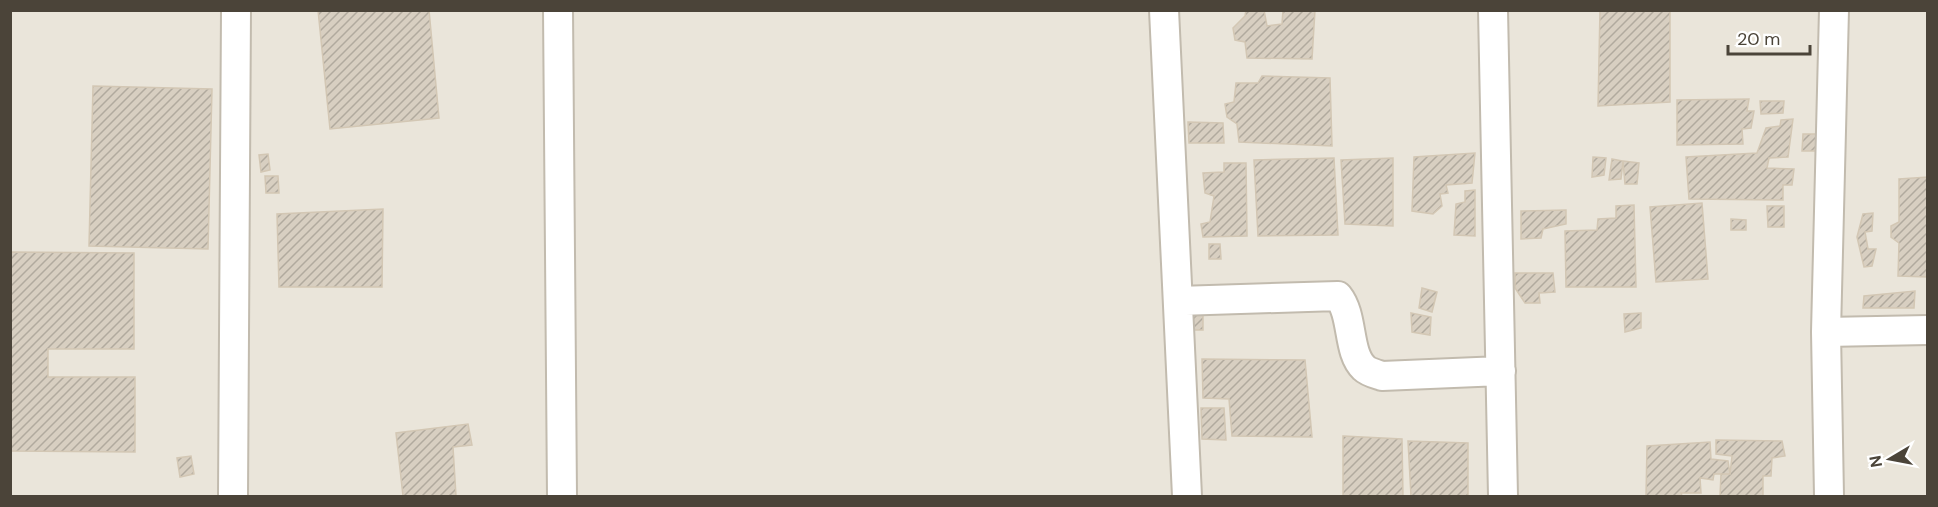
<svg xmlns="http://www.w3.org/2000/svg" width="1938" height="507" font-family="'DM Sans',sans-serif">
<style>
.residential{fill:#eae5da}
.building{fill:url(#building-hatch);stroke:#d3c7b4;stroke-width:1.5}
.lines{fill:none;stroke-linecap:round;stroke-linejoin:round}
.street-casing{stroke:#c2bbae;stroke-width:32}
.street{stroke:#fff;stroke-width:28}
</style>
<defs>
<pattern id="building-hatch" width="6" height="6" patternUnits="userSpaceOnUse" patternTransform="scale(1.5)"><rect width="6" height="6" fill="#d8cfc1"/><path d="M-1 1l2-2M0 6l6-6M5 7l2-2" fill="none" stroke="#b1aa9e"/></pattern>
</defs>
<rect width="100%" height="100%" fill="#f6f3ec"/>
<path class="residential" d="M11,11H1927V496H11Z"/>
<path class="building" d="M318,10H429L439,118L330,129Z
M1246,10H1264L1267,26L1282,24L1283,10H1315L1312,59L1247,58L1245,42L1235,40L1233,28L1245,16Z
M1600,10H1670V102L1598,106Z
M1262,76L1330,78L1332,146L1239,142L1237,124L1227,117L1225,104L1234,102L1236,83H1258Z
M93,86L212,89L208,249L89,246Z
M1749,99L1747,111H1754L1751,128L1742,129L1743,144L1677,145V100Z
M1760,101H1784L1783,113L1761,114Z
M1793,119L1788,157L1769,158L1767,168L1794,169L1792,185H1783V200L1689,199L1686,157L1757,153L1766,128L1780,126L1781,120Z
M1188,122L1223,123L1224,143H1189Z
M1803,134H1817L1816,151H1802Z
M1475,153L1472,183L1446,185L1448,193L1440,194L1442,206L1433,214L1412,211L1414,157Z
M268,154L270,170L261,172L259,155Z
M1593,157L1606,158L1604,175L1592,177Z
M1334,158L1338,235L1258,236L1254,160Z
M1393,158V226L1345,224L1341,160Z
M1612,159L1623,161L1621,179L1609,180Z
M1623,161L1639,163L1637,184H1625Z
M1224,163H1246L1247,236L1203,237L1201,224L1210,222L1214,196L1205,193L1203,173L1224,172Z
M265,176H278L279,193H266Z
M1928,177V277L1898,276L1899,243L1891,237V226L1899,222V179Z
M1475,190V236L1454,235L1456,204L1465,202V191Z
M1702,203L1708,279L1656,282L1650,207Z
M1634,205L1636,287H1566L1565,231L1597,230L1598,219L1616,218V206Z
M1767,206H1784V227H1768Z
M383,209L382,287H279L277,214Z
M1566,210V224L1543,229L1541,238L1521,239V211Z
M1873,213L1872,231L1865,232L1868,249H1876L1872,266L1864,267L1857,237L1863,214Z
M1731,219L1746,220V230H1731Z
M1209,244H1220L1221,259H1209Z
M10,252L134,253V349H48V377H135V452L10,451Z
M1515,273H1553L1555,292L1539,293L1540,303H1525L1515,288Z
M1422,288L1437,292L1432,312L1419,308Z
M1915,291L1914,308H1863L1864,296Z
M1411,313L1431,317L1430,335L1412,332Z
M1641,313V328L1625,332L1624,314Z
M1203,314V330H1192V315Z
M1202,359L1305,360L1312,437L1232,436L1229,399L1203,398Z
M1201,408H1224L1226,440L1202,439Z
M468,424L472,445L453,447L456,496H403L396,433Z
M1343,436L1402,439L1403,496H1343Z
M1716,440L1782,441L1785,456L1772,458L1771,476H1763V496H1720L1721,474H1730L1732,456L1716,454Z
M1408,441L1468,443V496H1411Z
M1710,442L1711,459L1728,461L1730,474H1714L1713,480L1700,478L1701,493H1681L1682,496H1646L1647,446Z
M191,456L194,474L180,477L177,458Z"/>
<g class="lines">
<defs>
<path id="street" d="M558,10L562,496
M1164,10L1187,496
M1493,10L1503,496
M1178,301L1338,296C1354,316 1347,352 1364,368C1368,372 1376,374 1382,376L1501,371
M1826,332L1928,330
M233,496L236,10
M1829,496L1826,332L1834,10"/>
</defs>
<use href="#street" class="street-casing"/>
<use href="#street" class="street"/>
</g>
<rect width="1938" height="507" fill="none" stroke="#4b4439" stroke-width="24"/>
<g transform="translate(1890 459) rotate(260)" stroke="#ffffff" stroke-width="4.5" paint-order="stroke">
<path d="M0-4.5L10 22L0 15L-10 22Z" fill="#4b4439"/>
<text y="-9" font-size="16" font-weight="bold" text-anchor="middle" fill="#4b4439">N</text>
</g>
<path d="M1728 45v9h82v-9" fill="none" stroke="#4b4439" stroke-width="3"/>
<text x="1737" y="45" font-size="18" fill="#4b4439" stroke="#ffffff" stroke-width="4.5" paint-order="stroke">20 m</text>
</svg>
